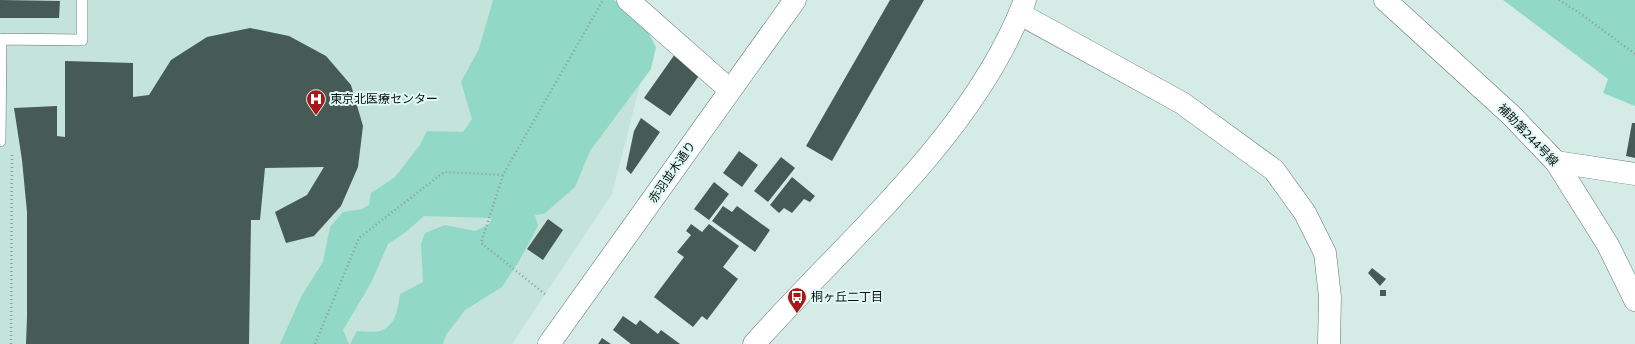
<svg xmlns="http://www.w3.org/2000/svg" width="1635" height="344" font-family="Commissioner,'Noto Sans JP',sans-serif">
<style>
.built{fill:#c3e3db}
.green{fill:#92d8c7}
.building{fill:#475b56}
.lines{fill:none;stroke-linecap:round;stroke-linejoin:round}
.service-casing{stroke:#60746f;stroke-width:12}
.minor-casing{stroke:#60746f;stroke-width:23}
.tertiary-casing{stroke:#60746f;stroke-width:23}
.path{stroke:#8b9d98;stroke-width:2.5;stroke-dasharray:1 3;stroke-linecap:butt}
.service{stroke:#fff;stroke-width:11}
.minor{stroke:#fff;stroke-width:22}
.tertiary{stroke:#fff;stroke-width:22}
.labels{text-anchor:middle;stroke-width:4;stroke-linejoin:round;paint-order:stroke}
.poi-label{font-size:12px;fill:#070f0d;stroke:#e2f9f3;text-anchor:start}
.street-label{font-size:12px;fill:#070f0d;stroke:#e2f9f3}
</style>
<rect width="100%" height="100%" fill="#d5ece6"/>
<path class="built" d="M0,0H608L652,38L612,194L512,344H0Z"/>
<path class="green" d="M493,0H614L644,25L656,47L651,69L590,151L575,187L544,214L535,215L538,226L519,261L502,287L465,310L446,335L443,344H350L357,331C363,331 373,333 380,331C396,326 398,308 400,294L423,282L421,244L425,233L445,225L475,231L489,224L492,218L424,216L406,232L388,244L371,283L343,330L349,344H280L302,295L323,262L330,227L343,212L362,209L369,205L371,193L395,177L420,145L427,131L463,132L472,119L461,82L479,49Z
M1503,0H1635V106L1603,93L1608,79Z"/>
<path class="building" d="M0,0L60,1L59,18H0Z
M890,0H924L832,161L806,146Z
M250,28L289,36L326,56L351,85L363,126L358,167L341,206L314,236L286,243L275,212L307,195L324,167L265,168L260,220H251L249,344H26L27,317V212L22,160L14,108L57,106V136L65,137V61L133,63V97L149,95L171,60L207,37Z
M675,54L701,73L670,116L644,98Z
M641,118L660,132L631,174L626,169L634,131Z
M1632,123H1635V158L1626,156Z
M739,151L758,165L742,187L723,173Z
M781,157L795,168L768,202L754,191Z
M792,177L815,196L810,202L804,199L792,213L784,208L779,213L770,205Z
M714,182L729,194L709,220L694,209Z
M723,206L732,212L737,206L770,230L755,252L712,221Z
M548,219L563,230L543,260L527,249Z
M691,224L702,232L709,224L739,246L723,267L738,279L707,320L702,316L693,327L654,297L684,257L677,252L691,235L686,231Z
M1372,268L1386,279L1380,286L1368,273Z
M1380,290H1386V296H1380Z
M623,316L636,325L640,320L658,334L661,330L680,344H631L613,330Z
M602,338L611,344H598Z"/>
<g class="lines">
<defs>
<path id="service" d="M0,39L82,40V0
M0,141L1,39"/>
<path id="minor" d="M628,0L730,90
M1020,14L1182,103L1274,170L1305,213L1325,253L1330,297L1329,344
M1556,162L1635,174"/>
<path id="tertiary" d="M1385,0L1511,115L1556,162L1608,245L1635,300
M549,344L795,0
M754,344C848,238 974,135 1025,0"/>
</defs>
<use href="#service" class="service-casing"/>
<use href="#minor" class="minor-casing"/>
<use href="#tertiary" class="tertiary-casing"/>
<path class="path" d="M1559,0L1584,16L1635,54
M545,294L481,243L503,175L603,0
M11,344L12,153
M315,344L359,238L444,172L503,175"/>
<use href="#service" class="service"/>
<use href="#minor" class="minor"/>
<use href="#tertiary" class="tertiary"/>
</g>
<defs>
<symbol id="hospital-pin" viewBox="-11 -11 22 30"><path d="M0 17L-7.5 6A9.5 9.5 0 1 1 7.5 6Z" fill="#aa1716" stroke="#e2f9f3"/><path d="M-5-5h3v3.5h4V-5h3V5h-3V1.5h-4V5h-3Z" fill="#fff"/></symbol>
<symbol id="bus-pin" viewBox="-11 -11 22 30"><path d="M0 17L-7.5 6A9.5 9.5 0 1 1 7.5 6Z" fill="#aa1716" stroke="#e2f9f3"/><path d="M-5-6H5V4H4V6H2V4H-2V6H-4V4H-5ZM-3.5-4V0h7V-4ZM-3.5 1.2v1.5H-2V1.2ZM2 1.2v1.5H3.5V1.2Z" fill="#fff"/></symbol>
</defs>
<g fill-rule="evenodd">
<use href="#hospital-pin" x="305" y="88" width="22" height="30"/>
<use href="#bus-pin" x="786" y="286" width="22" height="30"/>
</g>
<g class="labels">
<g class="poi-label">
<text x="330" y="103">東京北医療センター</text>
<text x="811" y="301">桐ヶ丘二丁目</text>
</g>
<g class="street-label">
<text transform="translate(1528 135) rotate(46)" y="4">補助第244号線</text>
<text transform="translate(672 172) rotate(-55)" y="4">赤羽並木通り</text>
</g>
</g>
</svg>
